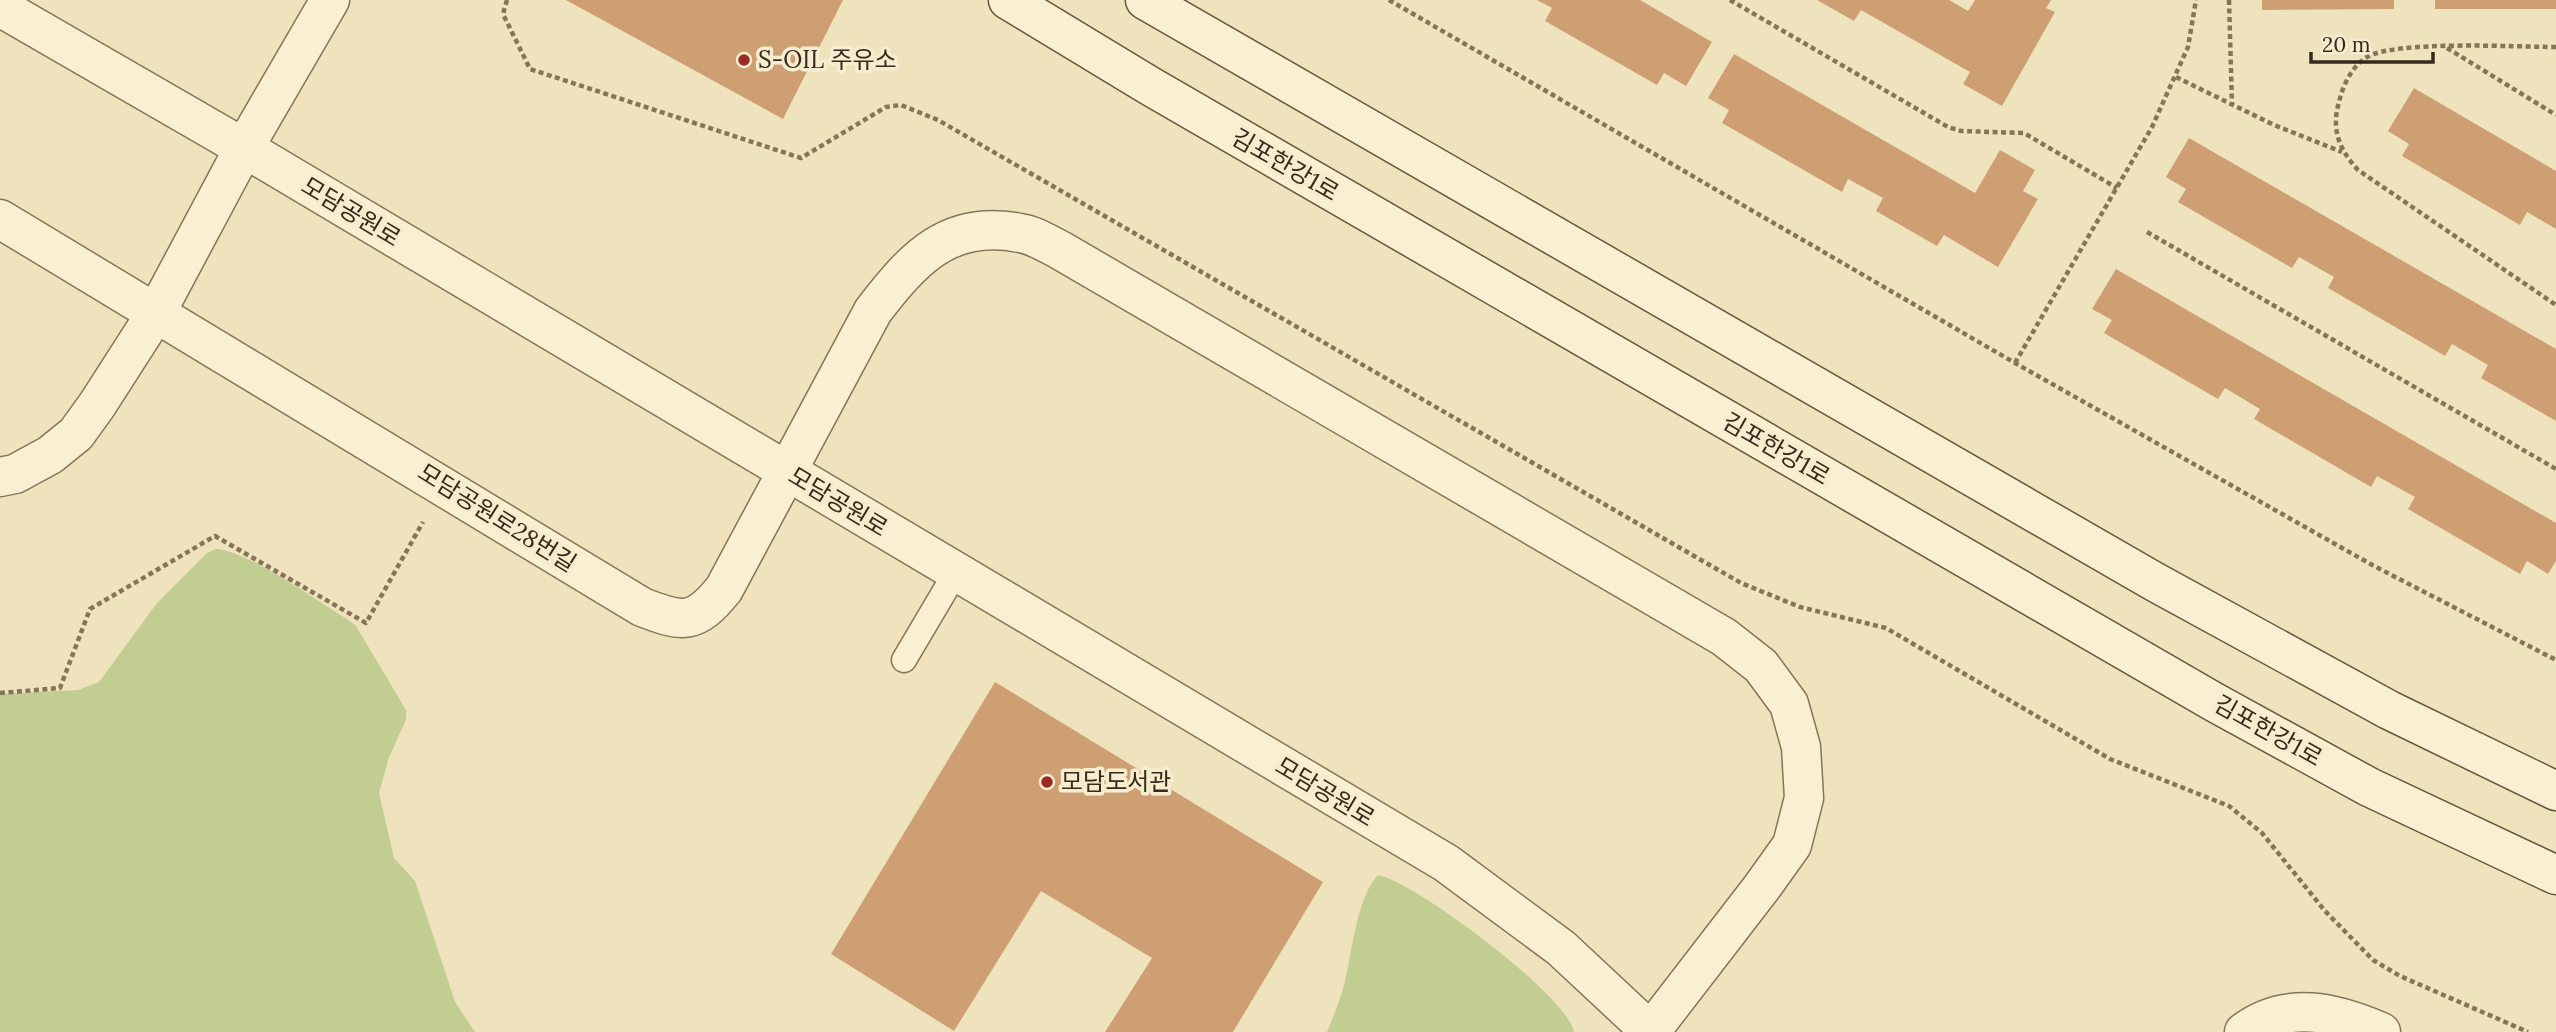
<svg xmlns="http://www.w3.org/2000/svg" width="2556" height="1032" font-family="Lora,'Noto Sans KR',serif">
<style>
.green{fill:#c2cd92}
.building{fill:#ce9f73}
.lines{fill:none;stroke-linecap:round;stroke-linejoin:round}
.lane-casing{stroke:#877457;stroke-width:27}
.street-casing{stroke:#877457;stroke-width:41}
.secondary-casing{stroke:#69553a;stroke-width:41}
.path{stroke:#877457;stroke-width:4.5;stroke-dasharray:5 3.5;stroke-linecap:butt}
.lane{stroke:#f9f0d1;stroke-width:24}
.street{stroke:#f9f0d1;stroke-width:38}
.secondary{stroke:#f9f0d1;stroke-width:38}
.poi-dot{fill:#982c25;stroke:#f6edce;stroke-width:2.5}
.labels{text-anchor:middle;stroke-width:7;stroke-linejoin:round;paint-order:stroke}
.poi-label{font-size:24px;fill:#362a1c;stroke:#f6edce;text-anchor:start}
.street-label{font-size:24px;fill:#362a1c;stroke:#f6edce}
</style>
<rect width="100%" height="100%" fill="#efe3be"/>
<path class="green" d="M216,549C247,550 317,601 347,619L356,626L406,710V720L389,757L379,793L394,858L415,881L455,1002L475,1032H0V694L78,690L99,682L157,603L207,553Z
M1378,875C1415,882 1568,996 1574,1032H1327C1333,1017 1340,1001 1344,985C1352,955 1356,898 1378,875Z"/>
<path class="building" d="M566,0H843L783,119Z
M1537,0H1640L1712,42L1686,86L1664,73L1657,85L1545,21L1552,8Z
M1817,0H1949L1968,11L1975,0H2051L2046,8L2055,12L2002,106L1963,84L1970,72L1861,10L1854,21Z
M2262,0H2394V9L2262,10Z
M2435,0H2556V9H2435Z
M1734,54L1975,193L2000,150L2035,170L2023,191L2038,199L1998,267L1944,235L1937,246L1876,211L1883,198L1848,179L1842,192L1722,123L1729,110L1708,98Z
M2414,88L2556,171V229L2527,212L2520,225L2402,156L2409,144L2388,131Z
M2189,138L2556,349V421L2481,378L2488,365L2452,344L2445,356L2328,288L2334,277L2299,257L2292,268L2178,202L2186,189L2166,177Z
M2116,269L2556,523V561L2548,574L2527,561L2520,574L2408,509L2415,497L2377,476L2371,487L2254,419L2260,409L2225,388L2218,399L2104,333L2112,320L2092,309Z
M995,682L1323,882L1233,1032H1105L1152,958L1041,891L954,1031L831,954Z"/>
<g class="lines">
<defs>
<path id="lane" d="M904,660L956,572"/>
<path id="street" d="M0,7L244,148L1446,863L1561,948L1651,1032
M0,219L642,607C683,623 695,625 724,589L873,311C913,259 948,219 1020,233C1034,235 1048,244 1060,250L1724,637L1761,666L1789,704L1801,747L1804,798L1792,845L1762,887L1651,1031
M0,477L15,474L50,455L76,434L97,405L156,313L244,148L330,0
M2244,1032C2287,1000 2335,1012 2381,1032"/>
<path id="secondary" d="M1008,0L1150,86L2214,702L2369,787L2556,875
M1145,0L2155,582L2389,710L2556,791"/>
</defs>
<use href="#lane" class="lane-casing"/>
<use href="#street" class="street-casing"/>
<use href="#secondary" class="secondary-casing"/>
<path class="path" d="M507,0L503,14L530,69L801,158L886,107L901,105L938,120L1741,583L1800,607L1886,628L2110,759L2229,806L2262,833L2325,911L2373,960L2400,976L2528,1032
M1389,0L2015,363L2374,566L2556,660
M1730,0L1948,127L1961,131L2024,133L2117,188
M2229,0L2232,105
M2556,47C2517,47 2396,40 2367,57C2352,66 2343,85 2339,102C2331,130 2339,149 2358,170L2556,305
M2447,48L2556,115
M2176,77L2274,125L2342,152
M2147,232L2556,469
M2015,363L2152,127L2188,47L2196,0
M0,693L60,688L90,609L215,536L366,623L423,522"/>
<use href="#lane" class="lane"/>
<use href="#street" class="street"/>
<use href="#secondary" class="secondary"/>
</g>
<g class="poi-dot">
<circle cx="744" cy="60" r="7"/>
<circle cx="1047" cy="782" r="7"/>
</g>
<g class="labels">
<g class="poi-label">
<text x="758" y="68">S-OIL 주유소</text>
<text x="1061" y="790">모담도서관</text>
</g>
<g class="street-label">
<text transform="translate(1285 165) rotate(30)" y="8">김포한강1로</text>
<text transform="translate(351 212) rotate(31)" y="8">모담공원로</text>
<text transform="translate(1776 449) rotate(30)" y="8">김포한강1로</text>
<text transform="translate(838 502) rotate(31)" y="8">모담공원로</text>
<text transform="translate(497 518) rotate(32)" y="8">모담공원로28번길</text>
<text transform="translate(2268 731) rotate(29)" y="8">김포한강1로</text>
<text transform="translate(1325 792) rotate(31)" y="8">모담공원로</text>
</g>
</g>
<path d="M2311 52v10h122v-10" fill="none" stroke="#362a1c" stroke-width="3.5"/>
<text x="2322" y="52" font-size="21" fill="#362a1c" stroke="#f6edce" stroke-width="5" paint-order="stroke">20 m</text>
</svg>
